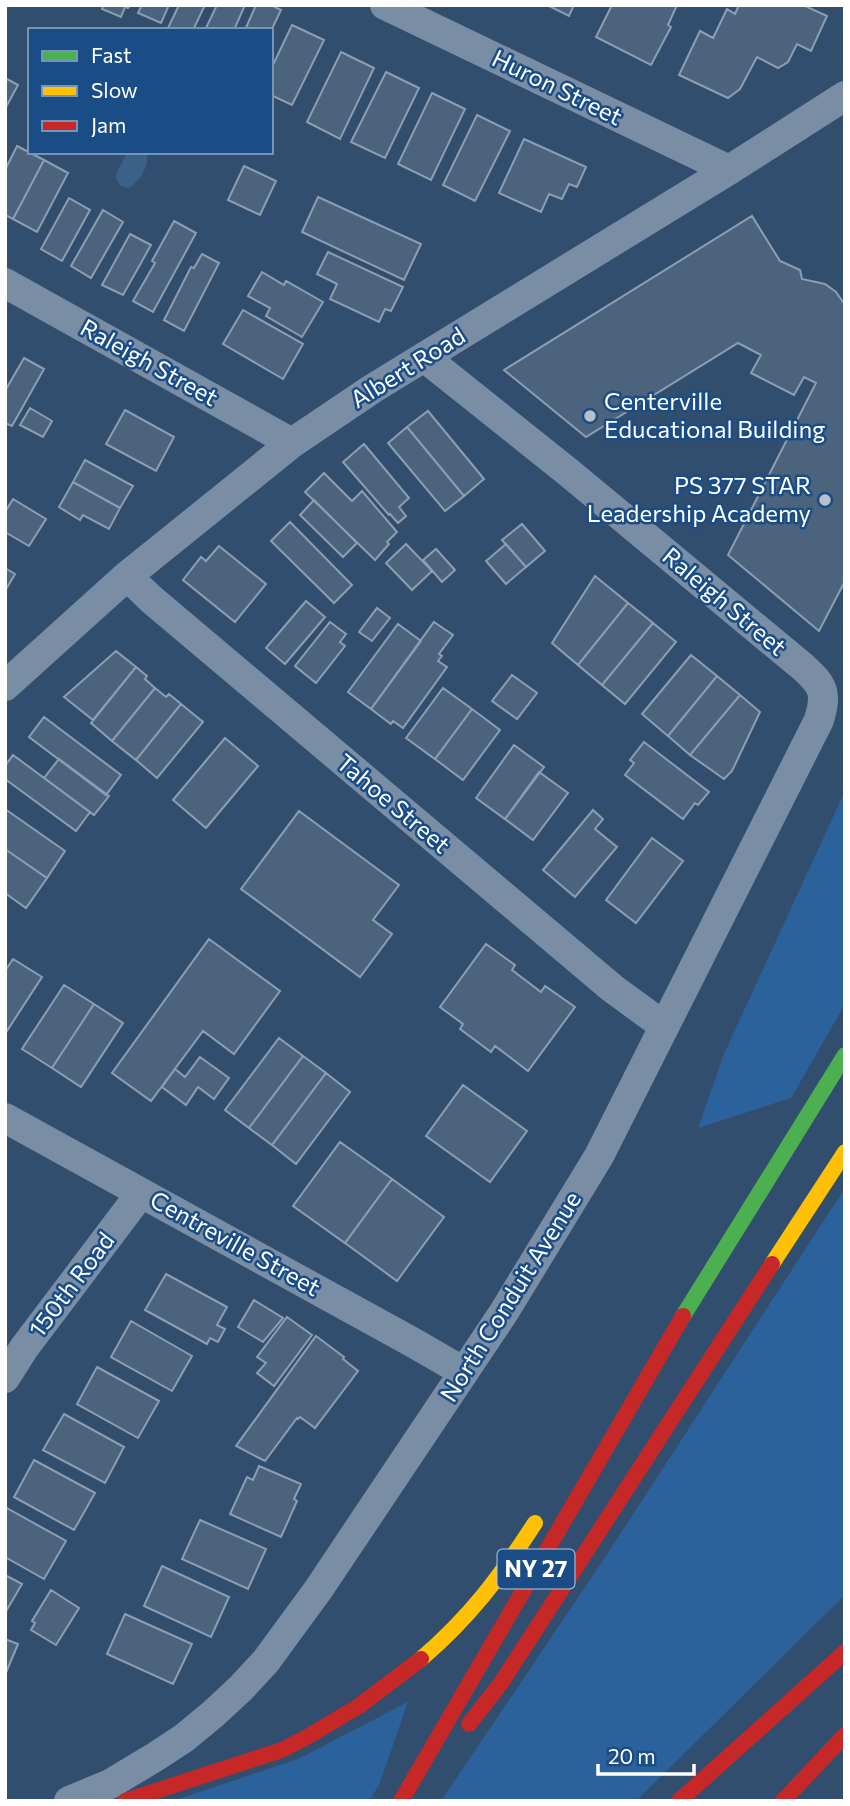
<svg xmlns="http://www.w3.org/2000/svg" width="850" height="1806" font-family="Commissioner,sans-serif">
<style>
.green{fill:#2b629c}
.water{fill:#3c6189}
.building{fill:#4c637d;stroke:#8d9eb2;stroke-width:2}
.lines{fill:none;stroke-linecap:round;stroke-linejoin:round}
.street{stroke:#798da4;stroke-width:30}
.fast{stroke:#4caf50;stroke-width:16}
.slow{stroke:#ffc107;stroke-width:16}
.jam{stroke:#c62828;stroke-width:16}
.poi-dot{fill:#b7c1cc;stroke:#1a4d86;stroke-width:2.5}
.labels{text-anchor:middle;stroke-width:5;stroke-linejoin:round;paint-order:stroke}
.shield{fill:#1a4d86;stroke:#bacadb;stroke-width:2}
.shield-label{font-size:23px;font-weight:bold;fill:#fff}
.street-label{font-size:24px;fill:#fff;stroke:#1a4d86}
.poi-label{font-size:24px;fill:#fff;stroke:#1a4d86;text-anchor:start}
</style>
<rect width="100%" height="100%" fill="#324e6e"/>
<path class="green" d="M845,791V1004L791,1098L698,1128L724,1054Z
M845,1188V1595L636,1801H441L604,1559Z
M408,1702L379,1785L369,1801H173L298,1759Z"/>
<path class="water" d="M128,152H146C151,164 139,183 128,188L121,186L116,178L117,171Z"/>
<path class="building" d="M103,5H130L128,8L125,7L121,17L102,9Z
M142,5H169L161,23L138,13Z
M179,5H205L193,30H173L168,28Z
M217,5H245L234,30H205Z
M256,5H271L281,10L271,31L245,30Z
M547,5H574L569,16Z
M612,5H677L668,25L671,27L651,65L596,37Z
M739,5H803L827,16L811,51L797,44L788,62L778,68L757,57L740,89L728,98L679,75L700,31L713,38L727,9L735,14Z
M292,25L324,40L292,105L271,95V69Z
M341,52L374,68L340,139L307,122Z
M386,72L419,88L385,158L351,142Z
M5,78L18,85L5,109Z
M432,93L465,109L431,180L398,164Z
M477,115L510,131L475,201L443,185Z
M524,139L586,167L577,187L569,184L562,199L549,194L541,212L499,193Z
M17,146L44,160L13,219L5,215V170Z
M44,160L68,173L37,232L13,219Z
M244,166L276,181L260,215L228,200Z
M318,197L421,244L404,280L302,232Z
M69,198L90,210L62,261L41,249Z
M103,210L123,222L91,278L71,266Z
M752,216L780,261L800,270L802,279L825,284L836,292L845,305V581L819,631L728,555L816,383L804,377L794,395L751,373L761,355L738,343L586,437L504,370Z
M174,221L196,233L153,312L133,301L155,263L152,261Z
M130,234L151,245L123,295L102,285Z
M328,252L403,287L391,311L385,309L379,322L330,299L337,284L317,274Z
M202,254L219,263L184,331L164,320L191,267L194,268Z
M262,272L284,285L286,281L323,302L302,337L266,316L270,308L248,296Z
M243,310L303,344L283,379L223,344Z
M24,358L44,369L12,426L5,423V391Z
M30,408L52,421L43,437L20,425Z
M125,410L174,437L156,471L106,444Z
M428,411L484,479L464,496L407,427Z
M407,427L464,496L445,511L388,443Z
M364,444L409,498L399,507L406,516L398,523L390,514L389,515L343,462Z
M85,460L133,486L120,508L73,482Z
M324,473L352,501L362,491L397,532L387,542L389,544L375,560L305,492Z
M73,482L120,508L109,529L83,515L80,520L59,507Z
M13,499L46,519L29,546L5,532V512Z
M314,500L357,543L343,557L300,515Z
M290,522L352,585L334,603L271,541Z
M522,524L545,551L526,567L502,540Z
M406,544L432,571L412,590L386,563Z
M506,544L526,567L506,584L486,561Z
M219,546L266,584L235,622L183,580L201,557L206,561Z
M436,549L455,570L442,582L423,560Z
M5,568L15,574L5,591Z
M595,576L628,603L578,665L552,643Z
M306,601L325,617L285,664L266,648Z
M628,603L653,623L602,685L578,665Z
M377,608L390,618L372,641L359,632Z
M330,622L346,634L340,642L345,646L316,683L295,666Z
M434,622L453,635L439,654L442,656L438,661L447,667L403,728L393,721L391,724L371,709Z
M653,623L676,642L625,704L602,685Z
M398,624L421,641L371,709L348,692Z
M116,651L136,667L93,720L64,697Z
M691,655L717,676L668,736L642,714Z
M136,667L147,676L145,679L155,688L112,741L91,723Z
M512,675L537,693L517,719L492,701Z
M717,676L740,695L690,755L668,736Z
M155,688L166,697L169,694L181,704L136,760L112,741Z
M443,688L472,709L435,759L406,738Z
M740,695L760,712L732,771L724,779L690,755Z
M181,704L203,722L157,778L136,760Z
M472,709L500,730L463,780L435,759Z
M44,717L121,775L106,795L29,737Z
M225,738L258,766L206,828L173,800Z
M644,742L709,792L698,805L695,803L683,819L625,775L634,763L630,760Z
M514,745L544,767L505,819L476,798Z
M13,755L90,812L76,831L5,779V766Z
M59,759L109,796L94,815L44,778Z
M539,772L568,793L533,840L505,819Z
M5,809L65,851L47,878L5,849Z
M593,810L603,819L595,829L617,847L575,897L543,870Z
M299,811L399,885L373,920L392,934L360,977L241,889Z
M652,838L683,861L636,923L606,900Z
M5,849L47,878L26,908L5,893Z
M209,939L280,991L234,1054L203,1031L151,1101L112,1073Z
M486,944L515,965L512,970L541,992L545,986L575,1007L528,1071L495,1046L491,1052L460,1029L463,1024L440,1007Z
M13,959L42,977L5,1034V971Z
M64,985L94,1004L52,1068L22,1049Z
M94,1004L123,1023L81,1087L52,1068Z
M279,1038L303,1056L249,1128L225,1110Z
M303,1056L326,1073L272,1145L249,1128Z
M200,1057L229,1078L214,1099L198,1087L186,1105L162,1087L175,1069L185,1077Z
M326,1073L350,1092L296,1164L272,1145Z
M463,1085L527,1131L490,1182L426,1136Z
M340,1142L392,1179L345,1243L293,1206Z
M392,1179L444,1217L397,1281L345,1243Z
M166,1274L227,1307L217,1325L225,1329L218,1342L210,1338L207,1344L145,1310Z
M254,1300L283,1318L263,1342L238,1327Z
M287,1317L312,1335L274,1386L257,1373L266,1363L257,1357Z
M131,1321L192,1356L172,1391L111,1357Z
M316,1336L344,1357L343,1359L358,1371L315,1428L300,1417L298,1419L297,1418L265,1461L236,1446Z
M97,1367L159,1401L138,1438L77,1404Z
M64,1414L124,1447L105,1483L43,1450Z
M34,1460L95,1493L74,1530L14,1497Z
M259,1466L301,1484L294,1499L297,1501L281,1537L230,1514L247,1477L253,1480Z
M5,1507L66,1541L44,1579L5,1557Z
M200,1520L266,1549L248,1589L182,1559Z
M162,1566L229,1597L211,1637L144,1606Z
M5,1575L22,1584L5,1613Z
M51,1590L79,1608L56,1645L31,1630L35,1623L32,1621Z
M125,1614L192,1644L173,1684L107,1654Z
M5,1639L18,1644L5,1675Z"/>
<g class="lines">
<path class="street" d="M385,5L729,170
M5,283L292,443
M127,576L151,599L612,988L664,1026
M5,686L127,576L292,443L372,389L729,170L845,96
M5,1118L412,1342L464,1372
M5,1378L24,1348L141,1193
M69,1801L110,1784L155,1757L184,1738L213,1714L241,1688L266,1661L318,1590L504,1312L599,1156L819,720C827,693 824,686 803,667L568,472L424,357"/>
<path class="fast" d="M683,1316L845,1055"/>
<path class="slow" d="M772,1264L845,1152
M421,1659C470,1617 500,1577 535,1523"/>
<path class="jam" d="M469,1724L501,1683L772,1264
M125,1801L282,1750L307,1737L359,1706L421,1659
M401,1801L683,1316
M679,1801L845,1652
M783,1801L845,1735"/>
</g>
<g class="poi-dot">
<circle cx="590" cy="416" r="7"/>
<circle cx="825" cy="500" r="7"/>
</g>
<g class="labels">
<rect class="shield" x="497.5" y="1549.5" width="77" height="39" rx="5"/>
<g class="shield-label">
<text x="536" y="1577">NY 27</text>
</g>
<g class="street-label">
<text transform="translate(557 88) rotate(26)" y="8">Huron Street</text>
<text transform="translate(149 363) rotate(29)" y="8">Raleigh Street</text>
<text transform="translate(408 368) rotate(-32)" y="8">Albert Road</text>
<text transform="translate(724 602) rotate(40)" y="8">Raleigh Street</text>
<text transform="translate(393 804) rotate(40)" y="8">Tahoe Street</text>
<text transform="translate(235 1244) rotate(29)" y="8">Centreville Street</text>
<text transform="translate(72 1285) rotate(-53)" y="8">150th Road</text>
<text transform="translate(511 1297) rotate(-58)" y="8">North Conduit Avenue</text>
</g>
<g class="poi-label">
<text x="604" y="410">Centerville<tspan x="604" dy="28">Educational Building</tspan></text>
<text x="811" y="494" text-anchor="end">PS 377 STAR<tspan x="811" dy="28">Leadership Academy</tspan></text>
</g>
</g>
<rect width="850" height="1806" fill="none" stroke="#ffffff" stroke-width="14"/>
<rect x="28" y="28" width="245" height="126" fill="#1a4d86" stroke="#7694b6" stroke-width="2"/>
<rect x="42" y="51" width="35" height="10" fill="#4caf50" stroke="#7694b6" stroke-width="2"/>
<text x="91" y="63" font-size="21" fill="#ffffff">Fast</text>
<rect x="42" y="86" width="35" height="10" fill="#ffc107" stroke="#7694b6" stroke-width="2"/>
<text x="91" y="98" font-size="21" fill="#ffffff">Slow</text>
<rect x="42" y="121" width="35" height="10" fill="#c62828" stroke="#7694b6" stroke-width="2"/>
<text x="91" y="133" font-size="21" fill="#ffffff">Jam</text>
<path d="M598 1764v10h96v-10" fill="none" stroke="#ffffff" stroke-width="3.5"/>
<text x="608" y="1764" font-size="21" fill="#ffffff" stroke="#1a4d86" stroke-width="5" paint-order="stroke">20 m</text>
</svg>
